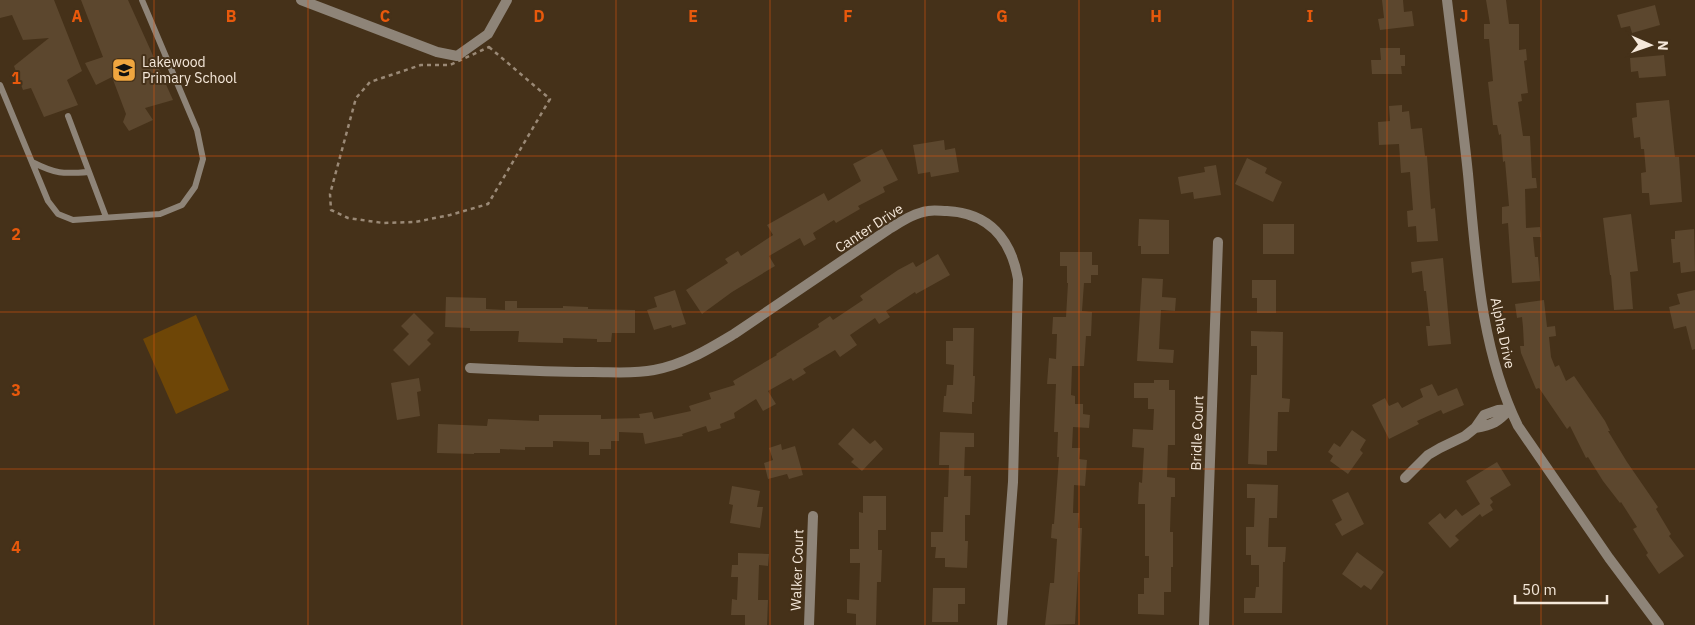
<svg xmlns="http://www.w3.org/2000/svg" width="1695" height="625" font-family="'IBM Plex Sans',sans-serif">
<style>
.park{fill:#6e4607}
.building{fill:#5c472e}
.lines{fill:none;stroke-linecap:round;stroke-linejoin:round}
.path{stroke:#9a8976;stroke-width:2.5;stroke-dasharray:4 4;stroke-linecap:butt}
.lane{stroke:#8e8478;stroke-width:6}
.street{stroke:#8e8478;stroke-width:10}
.grid{fill:none;stroke:#e8590c;stroke-width:1;stroke-opacity:0.55}
.labels{text-anchor:middle;stroke-width:4;stroke-linejoin:round;paint-order:stroke}
.poi-label{font-size:14px;fill:#f5e8da;stroke:#453119;text-anchor:start}
.street-label{font-size:14px;fill:#f5e8da;stroke:#453119}
.grid-label{font-size:16px;text-anchor:middle;font-weight:bold;fill:#e8590c;stroke:#453119;stroke-width:4;stroke-linejoin:round;paint-order:stroke}
</style>
<rect width="100%" height="100%" fill="#453119"/>
<path class="park" d="M196,315L229,390L176,414L143,339Z"/>
<path class="building" d="M0,0H54L82,71L67,80L78,105L44,117L31,88L23,90L14,66L49,38L23,40L12,15L0,18Z
M81,0H128L173,100L145,108L153,120L129,131L123,122L126,114L112,77L96,85L85,63L103,57Z
M1382,0H1403L1404,12L1412,11L1414,26L1380,30L1378,19L1384,18Z
M1486,0H1506L1509,24H1519V50L1526,49L1527,60L1524,61L1528,93L1521,94L1522,101L1518,102L1523,136H1530L1532,178H1536L1537,188L1525,189L1526,228L1540,227L1541,237H1533L1535,257H1538L1540,281L1512,283L1508,223L1502,224V207L1509,206L1505,161L1503,162L1501,134L1499,135L1497,125H1493L1488,82L1493,81L1489,39H1484V24H1490Z
M1655,5L1660,25L1632,33L1630,26L1621,28L1617,15Z
M1380,48H1400V55H1405V66H1401L1402,74H1372L1371,60H1381Z
M1664,55L1666,76L1639,78L1638,71L1631,72L1630,58Z
M1669,100L1675,157H1679L1682,202L1650,205L1649,193H1642L1641,173L1646,172L1644,149H1641L1640,137L1634,138L1632,118L1637,117L1636,103Z
M1402,105V112L1409,111L1411,129L1422,128L1425,156H1427L1431,209L1435,208L1438,241L1417,242L1416,226L1408,227L1407,211L1413,210L1410,172L1401,173L1399,144L1379,145L1378,122L1390,121L1389,106Z
M944,140L945,150L955,148L959,172L931,177L930,172L918,174L913,145Z
M882,149L898,180L883,187L885,192L858,206L860,209L836,223L834,220L813,233L816,239L804,246L800,238L769,256L775,266L732,292L702,314L686,290L728,263L725,259L738,251L741,256L773,235L767,225L824,193L828,201L861,181L853,164Z
M1247,158L1267,168L1265,173L1282,182L1273,202L1235,184Z
M1216,165L1221,195L1194,199L1193,192L1181,194L1178,177L1205,172L1204,167Z
M1631,214L1638,271L1630,272L1633,309L1614,310L1611,275H1610L1603,218Z
M1139,219L1169,220V254H1141V246H1138Z
M1263,224H1294V254H1263Z
M1694,229L1695,271L1681,273L1680,262L1673,263L1671,239H1675V231Z
M1060,252H1092V265H1098V275H1091V283H1084L1082,311L1092,312L1091,336H1086L1084,366H1072L1071,395L1075,396V404H1083V414L1090,415L1089,428L1073,427L1072,448H1080L1079,459L1087,460L1085,486L1074,485L1073,513H1079L1078,528H1082L1080,572H1078L1075,624L1045,625L1050,583H1054L1057,539L1051,538L1052,524H1054L1059,457H1057L1058,432H1054L1056,384H1047L1049,358L1056,359L1057,334H1052L1053,317H1066L1068,283H1067V266H1060Z
M938,254L950,275L916,294L915,292L886,311L890,317L879,324L875,318L850,335L857,345L840,357L835,350L803,369L806,373L793,381L791,378L768,391L776,404L763,411L756,399L734,413L735,418L720,424L721,428L708,432L706,426L682,434L683,436L645,444L643,433L619,432V441H611V449H600V455H589V442L553,441V447H525V450L500,449V453H474V454L437,453L438,424L487,426L488,419L539,421V415H601V419L640,418L639,414L652,412L654,419L691,411L689,406L711,399L709,393L735,385L733,381L777,355L776,354L819,327L818,324L830,316L833,320L863,300L860,296L898,270L913,262L916,267Z
M1443,258L1451,344L1428,346L1426,326H1430L1426,291H1424L1422,271L1412,273L1411,262Z
M1142,278L1163,279L1162,297L1176,298L1175,311L1161,310L1159,349L1174,350L1173,363L1137,361Z
M1252,280H1276V313H1257V298H1252Z
M675,290L686,324L672,328L671,325L654,330L647,310L657,307L654,297Z
M1695,290V349L1692,350L1686,326L1674,329L1669,307L1680,304L1677,294Z
M446,297L486,298V309L505,310V301H517V308H563V306L588,307V309L635,310V333H612L611,342H597V339L563,338V343L518,342L519,331H470V328L445,327Z
M1544,300L1547,327L1555,326L1556,336L1549,337L1551,357L1555,367L1559,365L1566,381L1574,376L1605,421L1610,431H1608L1627,462L1658,507L1656,509L1671,534L1669,536L1684,556L1659,574L1646,555L1648,553L1633,529L1637,527L1621,502L1620,503L1603,481L1588,457L1586,458L1570,426L1567,429L1539,388L1536,389L1521,353L1520,346H1524L1523,327L1522,317L1517,318L1515,304Z
M414,313L434,333L427,340L431,344L409,366L393,350L409,334L401,326Z
M953,328H974L973,376H975L974,402H972V414L943,412L944,396H946L947,385H953L954,365L946,364V341H953Z
M1251,331L1283,332L1282,398L1290,399L1289,412H1278L1277,451H1267V465L1248,464L1251,375H1257V346H1251Z
M419,378L421,391L417,392L420,416L397,420L391,383Z
M1154,380H1169V390H1175V445H1168L1167,477L1175,478V497H1171L1170,532H1173V567H1171V592H1164V615L1138,614V594H1144V578H1149V556H1145V504H1138L1139,482L1142,483L1144,448L1132,447L1133,429L1153,430L1154,409H1148V398H1134V383H1154Z
M1432,384L1438,396L1457,388L1464,405L1443,414L1441,410L1417,421L1419,424L1389,439L1372,405L1385,398L1389,406L1398,402L1402,408L1423,397L1420,389Z
M853,428L870,444L875,440L883,449L862,471L851,462L854,459L838,444Z
M1352,430L1366,440L1360,450L1363,453L1348,474L1330,461L1333,456L1328,452L1334,443L1340,447Z
M940,432L974,433V447H965L964,476H971L970,515H965V541H968L967,568L945,567V558H935L936,547H931V532H943L944,497H948L949,465H939Z
M781,444L782,450L795,446L803,475L789,479L787,474L768,479L764,463L773,460L769,448Z
M1497,462L1511,485L1490,498L1493,502L1490,505L1493,510L1482,517L1480,514L1455,536L1459,540L1450,548L1428,523L1440,513L1445,519L1456,509L1462,516L1483,502L1480,504L1466,481Z
M1247,484L1278,485L1277,518H1269L1268,547H1286L1285,562H1283L1282,613H1244V598H1255L1256,587H1259V565H1251V555H1246V527H1254L1255,498H1247Z
M732,486L760,491L757,507H763L760,528L730,523L733,505L729,504Z
M1348,492L1364,524L1342,536L1335,524L1342,520L1332,500Z
M863,496H886V530H878V550H882L881,582H877L876,625H856V614L847,613V599L859,600L860,563H850V549H859V512L863,513Z
M1357,552L1384,572L1371,590L1364,585L1361,588L1342,574Z
M738,553L769,554L768,566L759,565L758,600H768L767,625H745V615H731L732,599L737,600L738,577H731L732,565H738Z
M933,588H965V604H958V622H932Z"/>
<g class="lines">
<path class="path" d="M489,47L550,99L488,204L450,215L415,222L383,223L348,218L331,210L330,194L356,98L370,82L421,65H450Z"/>
<path class="lane" d="M0,85L48,201L58,214L73,220L160,214L182,205L195,187L203,159L197,130L142,0
M68,116L106,217
M32,162C56,174 62,174 89,172"/>
<path class="street" d="M301,0L437,52L457,56L488,34L507,0
M1447,0C1454,58 1462,116 1468,174C1476,258 1480,348 1518,426L1609,558L1659,625
M470,368C511,370 552,372 593,372C613,372 634,374 654,370C683,365 709,349 734,334L889,229C901,222 914,213 928,211C934,210 941,211 947,211C989,213 1011,239 1018,279L1013,482L1002,625
M1475,428C1493,425 1498,422 1510,409
M1405,478L1428,455L1440,448L1465,436L1475,428L1484,415L1498,410L1510,409
M809,625L813,516
M1204,625L1218,242"/>
</g>
<path class="grid" d="M154,0V625M308,0V625M462,0V625M616,0V625M770,0V625M925,0V625M1079,0V625M1233,0V625M1387,0V625M1541,0V625M0,156H1695M0,312H1695M0,469H1695"/>
<defs>
<symbol id="school-square" viewBox="-11 -11 22 22"><rect x="-9" y="-9" width="18" height="18" rx="4" fill="#f0a63f" stroke="#453119"/><path d="M0-5L7-2L0 1L-7-2ZM-4 1L0 2.5L4 1V4Q0 6-4 4Z" fill="#111"/></symbol>
</defs>
<g fill-rule="evenodd">
<use href="#school-square" x="110" y="56" width="28" height="28"/>
</g>
<g class="labels">
<g class="poi-label">
<text x="142" y="67">Lakewood<tspan x="142" dy="16">Primary School</tspan></text>
</g>
<g class="street-label">
<text transform="translate(869 228) rotate(-33)" y="5">Canter Drive</text>
<text transform="translate(1503 333) rotate(78)" y="5">Alpha Drive</text>
<text transform="translate(1197 433) rotate(-88)" y="5">Bridle Court</text>
<text transform="translate(797 570) rotate(-88)" y="5">Walker Court</text>
</g>
</g>
<g class="grid-label">
<text x="77" y="22">A</text>
<text x="231" y="22">B</text>
<text x="385" y="22">C</text>
<text x="539" y="22">D</text>
<text x="693" y="22">E</text>
<text x="848" y="22">F</text>
<text x="1002" y="22">G</text>
<text x="1156" y="22">H</text>
<text x="1310" y="22">I</text>
<text x="1464" y="22">J</text>
<text x="16" y="84">1</text>
<text x="16" y="240">2</text>
<text x="16" y="396">3</text>
<text x="16" y="553">4</text>
</g>
<g transform="translate(1650 45) rotate(92)" stroke="#453119" stroke-width="4" paint-order="stroke">
<path d="M0-4L9 19L0 12L-9 19Z" fill="#f5e8da"/>
<text y="-8" font-size="14" font-weight="bold" text-anchor="middle" fill="#f5e8da">N</text>
</g>
<path d="M1515 595v8h92v-8" fill="none" stroke="#f5e8da" stroke-width="2.5"/>
<text x="1522" y="595" font-size="15" fill="#f5e8da" stroke="#453119" stroke-width="4" paint-order="stroke">50 m</text>
</svg>
